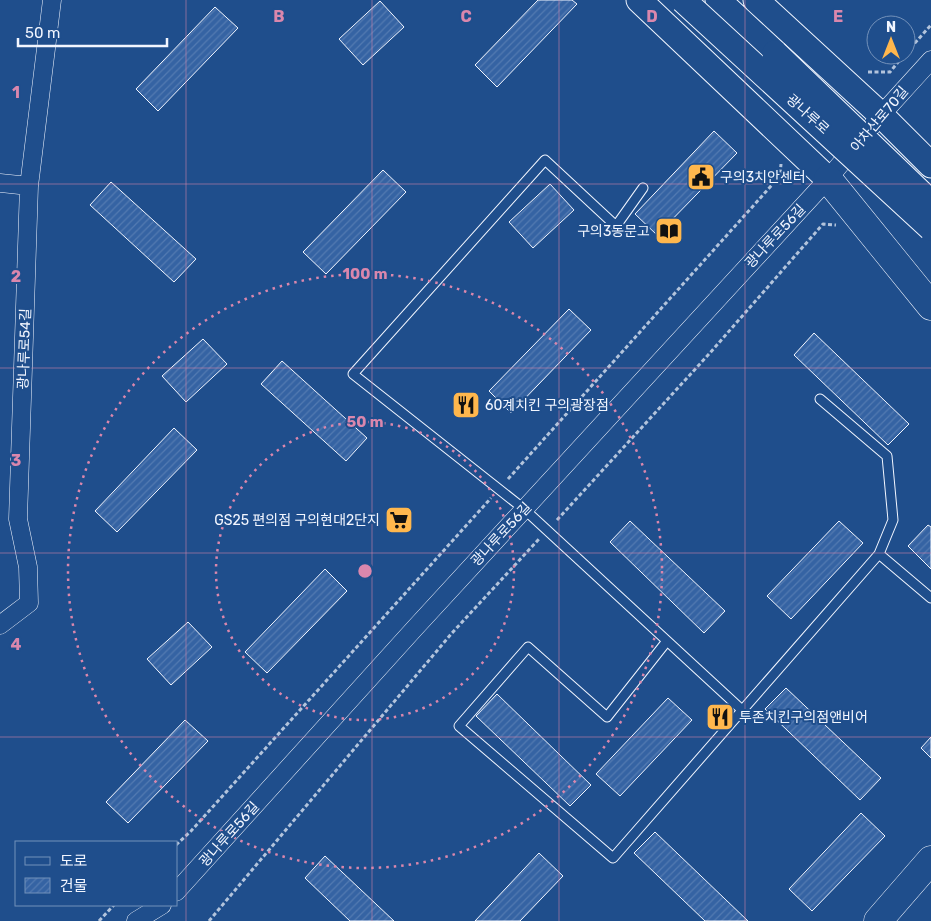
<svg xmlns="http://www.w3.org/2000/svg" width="931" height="921" font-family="Rubik,'Noto Sans KR',sans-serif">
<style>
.building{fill:url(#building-hatch);stroke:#f2f6ff}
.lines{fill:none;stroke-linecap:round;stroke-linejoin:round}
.lane-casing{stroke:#f2f6ff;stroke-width:11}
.street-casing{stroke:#f2f6ff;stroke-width:19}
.secondary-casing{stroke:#f2f6ff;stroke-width:27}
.highway-casing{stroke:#f2f6ff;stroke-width:29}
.path{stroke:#b3c4dc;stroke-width:3;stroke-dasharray:4 2.5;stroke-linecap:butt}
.lane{stroke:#1f4e8c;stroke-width:9}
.street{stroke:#1f4e8c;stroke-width:18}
.secondary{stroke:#1f4e8c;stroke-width:25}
.highway{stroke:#1f4e8c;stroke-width:28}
.secondary-bridge-casing{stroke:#f2f6ff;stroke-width:27;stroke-linecap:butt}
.secondary-bridge{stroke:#1f4e8c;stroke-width:25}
.grid{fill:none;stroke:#da87ad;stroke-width:1;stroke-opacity:0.55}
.ring{fill:none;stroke:#da87ad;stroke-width:2.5;stroke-dasharray:2.5 5}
.labels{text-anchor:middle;stroke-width:4;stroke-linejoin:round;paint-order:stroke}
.street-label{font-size:14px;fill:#f2f6ff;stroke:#1f4e8c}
.poi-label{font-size:14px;fill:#f2f6ff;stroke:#1f4e8c;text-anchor:start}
.grid-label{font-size:16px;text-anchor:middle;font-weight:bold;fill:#da87ad;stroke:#1f4e8c;stroke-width:4;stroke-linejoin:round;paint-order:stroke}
.centre{fill:#da87ad;stroke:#1f4e8c;stroke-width:2.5}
.ring-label{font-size:15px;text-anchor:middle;font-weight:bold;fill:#da87ad;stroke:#1f4e8c;stroke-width:4;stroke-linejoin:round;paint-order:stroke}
</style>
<defs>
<pattern id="building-hatch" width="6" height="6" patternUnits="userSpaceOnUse" patternTransform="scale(1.25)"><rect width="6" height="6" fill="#3563a3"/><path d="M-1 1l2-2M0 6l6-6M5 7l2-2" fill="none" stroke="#537ab1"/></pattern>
</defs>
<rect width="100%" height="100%" fill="#1f4e8c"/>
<path class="building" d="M538,0H572L577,4L497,87L475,65Z
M380,1L404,27L363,65L339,39Z
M215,7L238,28L158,111L136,89Z
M714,131L737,153L657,235L635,214Z
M383,170L406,192L326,274L303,252Z
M111,182L196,259L174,282L90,205Z
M550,184L574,210L533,248L509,222Z
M569,309L591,330L511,413L489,391Z
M814,333L909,424L888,445L794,355Z
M203,339L227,364L186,402L162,376Z
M282,361L367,438L346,461L261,384Z
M174,428L197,450L117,532L95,511Z
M630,521L725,611L704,633L610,542Z
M839,521L863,543L791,619L767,596Z
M928,525L931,527V569L908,546Z
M325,569L347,591L267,673L245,652Z
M188,622L212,647L171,685L147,659Z
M786,688L881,778L860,800L765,709Z
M497,694L591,785L570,806L476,716Z
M668,698L692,720L620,796L596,774Z
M185,720L208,741L128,823L106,802Z
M931,737V758L921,748Z
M861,813L885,836L812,911L789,889Z
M655,832L748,921H705L634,853Z
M539,853L563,876L520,921H475Z
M325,856L394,921H350L305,878Z"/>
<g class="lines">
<defs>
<path id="lane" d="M643,188L616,226L545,160L353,374L524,509L742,710
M820,399L887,456L893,520L879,554
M667,641L607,717L528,647L459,726L613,858L879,554L931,598"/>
<path id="street" d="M0,183L29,186
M0,625L29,603L28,567L18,519L29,186L52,0
M176,892L414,629L828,179L881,115L931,60
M136,921L162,905"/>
<path id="secondary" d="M639,0L828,179
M718,0L775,53
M756,0L881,115L931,165"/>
<path id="highway" d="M828,179L931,306
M878,921L931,860"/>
</defs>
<use href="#lane" class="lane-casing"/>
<use href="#street" class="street-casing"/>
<use href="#secondary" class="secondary-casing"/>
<use href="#highway" class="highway-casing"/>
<path class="path" d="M906,53L931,25
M868,72H890L904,55
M508,479L780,176L781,164
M557,520L709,354L823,224L836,225
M176,845L191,831L491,498
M99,921L114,905
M209,921L452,633L539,539"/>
<use href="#lane" class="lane"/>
<use href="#street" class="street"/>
<use href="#secondary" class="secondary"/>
<use href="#highway" class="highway"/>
<defs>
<path id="secondary-bridge" d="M683,0L931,228
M775,53L931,203"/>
</defs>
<use href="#secondary-bridge" class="secondary-bridge-casing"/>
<use href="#secondary-bridge" class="secondary-bridge"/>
</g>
<path class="grid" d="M186,0V921M372,0V921M559,0V921M745,0V921M0,184H931M0,368H931M0,553H931M0,737H931"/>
<g class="ring">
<circle cx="365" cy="571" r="149"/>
<circle cx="365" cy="571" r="297"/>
</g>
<defs>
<symbol id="civic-square" viewBox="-11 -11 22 22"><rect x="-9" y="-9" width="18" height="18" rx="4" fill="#ffb74d" stroke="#1f4e8c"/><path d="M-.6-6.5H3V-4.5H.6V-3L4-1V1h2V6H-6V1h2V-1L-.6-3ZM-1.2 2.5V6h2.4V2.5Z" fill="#111"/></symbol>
<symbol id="library-square" viewBox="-11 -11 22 22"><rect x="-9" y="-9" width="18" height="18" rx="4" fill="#ffb74d" stroke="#1f4e8c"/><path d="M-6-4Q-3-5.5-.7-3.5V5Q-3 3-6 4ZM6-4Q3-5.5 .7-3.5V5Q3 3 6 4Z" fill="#111"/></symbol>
<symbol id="restaurant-square" viewBox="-11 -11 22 22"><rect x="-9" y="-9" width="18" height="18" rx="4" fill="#ffb74d" stroke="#1f4e8c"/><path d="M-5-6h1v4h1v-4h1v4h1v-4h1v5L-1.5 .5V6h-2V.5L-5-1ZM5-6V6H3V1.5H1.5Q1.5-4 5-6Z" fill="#111"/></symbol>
<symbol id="supermarket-square" viewBox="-11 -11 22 22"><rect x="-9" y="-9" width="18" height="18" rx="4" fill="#ffb74d" stroke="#1f4e8c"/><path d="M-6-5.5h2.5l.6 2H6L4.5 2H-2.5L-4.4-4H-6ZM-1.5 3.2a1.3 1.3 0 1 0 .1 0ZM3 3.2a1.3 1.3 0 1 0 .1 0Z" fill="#111"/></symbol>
</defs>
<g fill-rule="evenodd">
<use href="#civic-square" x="685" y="161" width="32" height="32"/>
<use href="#library-square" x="653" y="215" width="32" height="32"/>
<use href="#restaurant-square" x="450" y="389" width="32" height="32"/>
<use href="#supermarket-square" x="383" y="504" width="32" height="32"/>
<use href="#restaurant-square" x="704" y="701" width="32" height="32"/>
</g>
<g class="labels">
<g class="street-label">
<text transform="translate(808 114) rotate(42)" y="5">광나루로</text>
<text transform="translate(879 119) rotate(-50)" y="5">아차산로70길</text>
<text transform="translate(775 236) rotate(-47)" y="5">광나루로56길</text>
<text transform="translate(24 349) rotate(-88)" y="5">광나루로54길</text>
<text transform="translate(501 534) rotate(-47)" y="5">광나루로56길</text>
<text transform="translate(229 834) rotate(-48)" y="5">광나루로56길</text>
</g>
<g class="poi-label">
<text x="720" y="182">구의3치안센터</text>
<text x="650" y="236" text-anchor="end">구의3동문고</text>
<text x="485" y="410">60계치킨 구의광장점</text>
<text x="380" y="525" text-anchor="end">GS25 편의점 구의현대2단지</text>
<text x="739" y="722">투존치킨구의점앤비어</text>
</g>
</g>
<g class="grid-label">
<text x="279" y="22">B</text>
<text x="466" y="22">C</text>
<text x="652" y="22">D</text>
<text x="838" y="22">E</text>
<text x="16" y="98">1</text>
<text x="16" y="282">2</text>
<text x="16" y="466">3</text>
<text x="16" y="650">4</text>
</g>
<circle cx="365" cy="571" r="8" class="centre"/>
<g class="ring-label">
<text x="365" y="279">100 m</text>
<text x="365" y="427">50 m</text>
</g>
<rect x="15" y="841" width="162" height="65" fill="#1f4e8c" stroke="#7391ba"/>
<rect x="25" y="857" width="25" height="8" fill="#1f4e8c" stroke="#7391ba"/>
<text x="60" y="866" font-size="15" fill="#f2f6ff">도로</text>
<rect x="25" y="878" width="25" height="15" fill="url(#building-hatch)" stroke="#7391ba"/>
<text x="60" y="891" font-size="15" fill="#f2f6ff">건물</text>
<g transform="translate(891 40)"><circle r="24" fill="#1f4e8c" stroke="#7391ba"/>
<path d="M0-4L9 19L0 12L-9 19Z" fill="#ffb74d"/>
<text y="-8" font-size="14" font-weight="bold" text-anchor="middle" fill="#f2f6ff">N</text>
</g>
<path d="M18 38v8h149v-8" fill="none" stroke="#f2f6ff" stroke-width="2.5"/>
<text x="25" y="38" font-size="15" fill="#f2f6ff" stroke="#1f4e8c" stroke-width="4" paint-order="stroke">50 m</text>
</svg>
